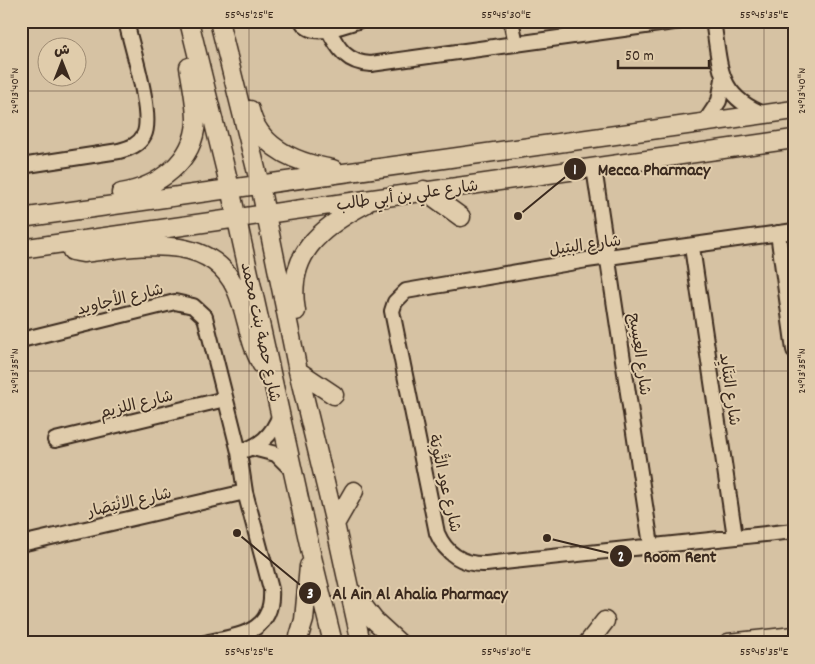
<svg xmlns="http://www.w3.org/2000/svg" width="815" height="664" font-family="Dekko,'Playpen Sans Arabic',sans-serif">
<style>
.lines{fill:none;stroke-linecap:round;stroke-linejoin:round}
.minor-casing{stroke:#3b2a1e;stroke-width:18}
.major-casing{stroke:#3b2a1e;stroke-width:21}
.minor{stroke:#e0ccab;stroke-width:14}
.major{stroke:#e0ccab;stroke-width:18}
.ticks{fill:none;stroke:#3b2a1e;stroke-width:1;stroke-opacity:0.45}
.labels{text-anchor:middle;stroke-width:4;stroke-linejoin:round;paint-order:stroke}
.street-label{font-size:16px;fill:#3b2a1e;stroke:#e0ccab}
.leader{fill:none;stroke:#3b2a1e;stroke-width:2}
.callout-dot{fill:#3b2a1e;stroke:#e0ccab;stroke-width:2}
.mark-label{font-size:15px;text-anchor:middle;font-weight:bold;fill:#fff}
.callout-label{font-size:18px;text-anchor:middle;font-weight:bold;fill:#3b2a1e;stroke:#e0ccab;stroke-width:4;stroke-linejoin:round;paint-order:stroke}
.neatline{fill:none;stroke:#3b2a1e;stroke-width:2}
.ticks-label{font-size:12px;text-anchor:middle;fill:#3b2a1e}
</style>
<rect width="100%" height="100%" fill="#d6c2a3"/>
<filter id="ink" filterUnits="userSpaceOnUse"><feTurbulence type="fractalNoise" baseFrequency=".02" numOctaves="2"/><feDisplacementMap in="SourceGraphic" scale="10" xChannelSelector="R" yChannelSelector="G"/><feConvolveMatrix kernelMatrix="1 2 1 2 8 2 1 2 1" color-interpolation-filters="sRGB"/></filter>
<g filter="url(#ink)">
<g class="lines">
<defs>
<path id="minor" d="M302,21C311,40 342,25 358,21
M511,21L516,43
M713,21C721,67 716,96 766,115
M328,29C338,49 347,63 371,64L681,21
M705,122L719,101L723,79
M21,166L119,151C130,148 139,145 144,135C154,115 131,45 126,21
M594,168L651,545
M794,231L587,260L406,291L395,302L392,311L437,533C446,554 463,565 486,564L794,531
M778,233L794,350
M692,247L735,537
M21,340L175,302L193,306L205,317L239,452L245,492L271,589C274,633 240,635 205,643
M55,440L225,399
M253,448L276,454L293,471
M239,452C260,446 272,436 280,415
M21,544L245,492"/>
<path id="major" d="M189,21L230,188L311,553L333,643
M219,21L260,185L298,371L335,524L361,643
M250,110C259,149 298,163 333,169
M424,190L461,217
M121,193C158,187 194,162 196,121C196,103 192,85 189,67
M21,218L794,110
M21,249L794,139
M72,251L83,253C133,248 209,229 236,289C247,313 248,341 262,365
M296,311C286,255 320,228 365,204
M298,371L334,395
M335,524L354,491
M354,594L374,620L399,643
M297,643L304,620L309,566
M588,643L605,621
M728,643L794,636"/>
</defs>
<use href="#minor" class="minor-casing"/>
<use href="#major" class="major-casing"/>
<use href="#minor" class="minor"/>
<use href="#major" class="major"/>
</g>
</g>
<path class="ticks" d="M249,21V643M506,21V643M764,21V643M21,91H794M21,371H794"/>
<g class="labels">
<g class="street-label">
<text transform="translate(407 194) rotate(-8)" y="6">شارع علي بن أبي طالب</text>
<text transform="translate(585 244) rotate(-8)" y="6">شارع البتيل</text>
<text transform="translate(120 298) rotate(-14)" y="6">شارع الأجاويد</text>
<text transform="translate(262 332) rotate(78)" y="6">شارع حصة بنت محمد</text>
<text transform="translate(641 354) rotate(82)" y="6">شارع العِسِيج</text>
<text transform="translate(731 389) rotate(82)" y="6">شارع البَنَايِد</text>
<text transform="translate(136 403) rotate(-14)" y="6">شارع اللزيم</text>
<text transform="translate(446 483) rotate(77)" y="6">شارع عود التُّوبَة</text>
<text transform="translate(129 501) rotate(-13)" y="6">شارع الانْتِصَار</text>
</g>
</g>
<path class="leader" d="M518 216L575 169M547 538L621 556M237 533L310 593"/>
<g class="callout-dot">
<circle cx="518" cy="216" r="5"/>
<circle cx="547" cy="538" r="5"/>
<circle cx="237" cy="533" r="5"/>
<circle cx="575" cy="169" r="12"/>
<circle cx="621" cy="556" r="12"/>
<circle cx="310" cy="593" r="12"/>
</g>
<g class="mark-label">
<text x="575" y="174">1</text>
<text x="621" y="561">2</text>
<text x="310" y="598">3</text>
</g>
<g class="callout-label">
<text x="654" y="175">Mecca Pharmacy</text>
<text x="680" y="562">Room Rent</text>
<text x="420" y="599">Al Ain Al Ahalia Pharmacy</text>
</g>
<rect width="815" height="664" fill="none" stroke="#e0ccab" stroke-width="55"/>
<g transform="translate(62 62)"><circle r="24" fill="#e0ccab" stroke="#9e8b73"/>
<path d="M0-4L9 19L0 12L-9 19Z" fill="#3b2a1e"/>
<text y="-8" font-size="14" font-weight="bold" text-anchor="middle" fill="#3b2a1e">ش</text>
</g>
<path d="M618 60v8h91v-8" fill="none" stroke="#3b2a1e" stroke-width="2.5"/>
<text x="625" y="60" font-size="15" fill="#3b2a1e" stroke="#e0ccab" stroke-width="4" paint-order="stroke">50 m</text>
<rect x="28" y="28" width="760" height="608" class="neatline"/>
<g class="ticks-label">
<text x="249" y="18">55°45'25"E</text>
<text x="506" y="18">55°45'30"E</text>
<text x="764" y="18">55°45'35"E</text>
<text transform="translate(14 91) rotate(-90)" y="4">24°13'40"N</text>
<text transform="translate(801 91) rotate(-90)" y="4">24°13'40"N</text>
<text transform="translate(14 371) rotate(-90)" y="4">24°13'35"N</text>
<text transform="translate(801 371) rotate(-90)" y="4">24°13'35"N</text>
<text x="249" y="655">55°45'25"E</text>
<text x="506" y="655">55°45'30"E</text>
<text x="764" y="655">55°45'35"E</text>
</g>
</svg>
